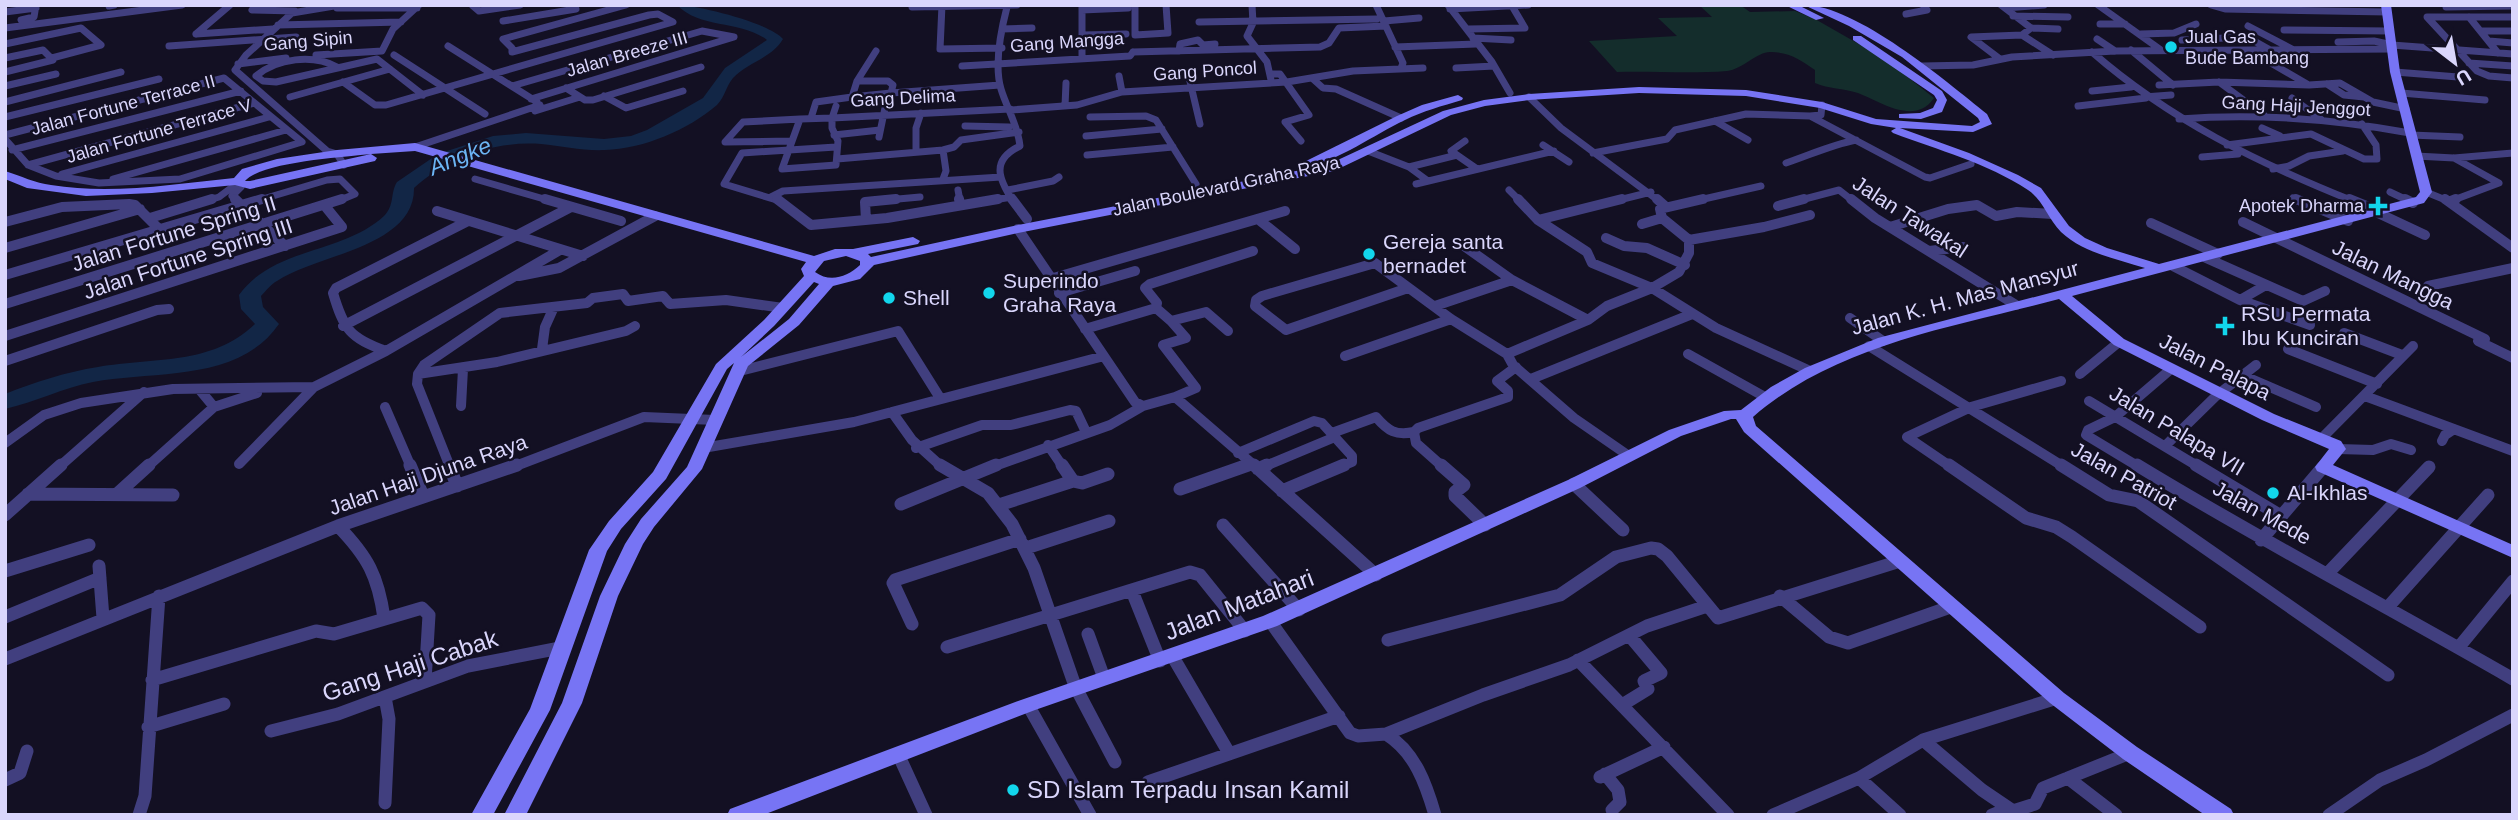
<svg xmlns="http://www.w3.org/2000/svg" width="2518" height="820" font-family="Arial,sans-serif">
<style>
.green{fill:#142d2c}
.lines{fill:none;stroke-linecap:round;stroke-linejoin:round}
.river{fill:#122646;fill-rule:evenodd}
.street-far2{stroke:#413f7f;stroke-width:7}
.street-far1{stroke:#413f7f;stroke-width:10}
.street{stroke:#413f7f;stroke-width:13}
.secondary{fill:#7774f4;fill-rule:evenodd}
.poi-dot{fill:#12d6ec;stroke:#131023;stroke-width:2.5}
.labels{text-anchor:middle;stroke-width:5;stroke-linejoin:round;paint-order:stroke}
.far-poi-label{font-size:18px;fill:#dad6fc;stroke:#131023;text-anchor:start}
.far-street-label{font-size:18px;fill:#dad6fc;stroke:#131023}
.street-label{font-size:21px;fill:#dad6fc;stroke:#131023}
.poi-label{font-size:21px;fill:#dad6fc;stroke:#131023;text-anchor:start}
.water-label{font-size:23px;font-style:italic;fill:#6cb5f4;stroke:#131023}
.near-street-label{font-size:24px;fill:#dad6fc;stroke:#131023}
.near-poi-label{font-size:24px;fill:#dad6fc;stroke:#131023;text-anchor:start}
</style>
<rect width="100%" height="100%" fill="#131023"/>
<path class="green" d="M1699,5H1740L1750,12L1795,11L1815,19L1885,59L1934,98C1915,126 1881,102 1858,93C1843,88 1829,89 1815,83V70C1801,60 1789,52 1771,52C1758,51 1743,69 1727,71C1691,74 1653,71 1617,72L1589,41L1677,36L1658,18L1712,17Z"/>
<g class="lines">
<path class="river" d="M677,5C697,5 770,23 783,39C772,58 748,62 733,78C726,86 725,97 717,105C688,130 643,149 605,150C583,151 562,146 541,144C494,141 449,156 414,188C415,247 315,255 277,281C271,284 266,291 261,296L263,307L279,324C238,383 155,370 93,382C63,388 35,402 5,409V394C35,382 66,372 98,367C154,357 211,366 255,324L241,309L239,295C273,247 343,254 384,216C395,205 390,193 397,182L438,154L493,136L526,133L604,139L631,136L647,130L703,98L725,68L767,40C741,20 700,29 677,5Z"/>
<path class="street-far2" d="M256,5L252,10L295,11
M340,5L292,13L246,55L235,70L327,151L337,154L344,165
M472,5L479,11L520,5
M942,5L940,49L1002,48
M1082,5V58
M1135,5V35L1168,33L1166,5
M1252,5L1253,23L1247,36L1267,62L1271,80
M1376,5L1403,63L1401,68
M1448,5L1492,62L1510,93
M2001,5L2031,28L2022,35L2053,55
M2098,5L2161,50
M2211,5L2225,9L2387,12
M109,6L114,5
M912,7L1017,5
M1007,7C1001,30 994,65 1001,89C1007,109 1018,125 1020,146C991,160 998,178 1013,201
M2446,7L2513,6
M337,8H417
M2006,8L2044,5
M1450,9L1528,5
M1082,10L1128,8
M5,12L36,8
M1906,14L1927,10L1923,5
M2013,16L2068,17
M2469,17L2498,53
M2513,17H2427L2477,71L2489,76L2513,78
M21,20L34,17L36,5
M503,21L576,9
M1384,21L1419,18
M1199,22L1377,19
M2100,24H2125
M278,25L401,22
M2248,26L2292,49
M5,28L182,5
M2031,28L2058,29
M1002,29L1032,28
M1468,29L1525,28L1512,6
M2284,30L2390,31
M2481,31H2513
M196,34L273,29
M196,34L230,5
M2141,34L2174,33L2196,24
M1083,35L1126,34
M1473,38L1511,40
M2097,39L2115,51
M2182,40L2247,37L2272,51
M2489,41L2513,43
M2338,42L2374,41L2388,44
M5,44L81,28L101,45L52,58
M2392,45L2513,54
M169,46L296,37
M448,46L537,102
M1395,47L1476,44
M2131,50L2173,85
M1179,51L1180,44L1198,40L1203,45L1215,44
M512,52V48L503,39L626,5
M1133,52L1320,47L1329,43L1339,28L1386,26
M2092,52C2170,120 2258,163 2353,201
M2252,52L2307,84
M316,55L382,51L393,29L419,5
M394,55L485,114
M5,58L43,50L53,60L5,72
M2000,59L1971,37L2022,35
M2469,63L2513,66
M238,64L286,58
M962,66L1130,56L1133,52
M1922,66L1973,65L2012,57L2115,51L2393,49
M337,67C313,54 277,58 256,76L263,81L276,82L377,59L423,95
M1456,68L1494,66
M2395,72L2458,77
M1188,73L1200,124
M1270,74H1280L1309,115L1285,122L1301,141
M1119,76L1122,92
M1313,79L1323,88L1336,89L1401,118
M857,81L876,51
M857,81H888L893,85L891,93L852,97Z
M343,82L375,105H386L673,22L658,14L649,15L512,52
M2219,82L2264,115
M2327,84L2344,95L2364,97
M2159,85L2219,82L2309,85L2340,83L2373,102L2406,109
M5,86L56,74
M512,86L702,31L734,37L531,99
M566,88L585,100H593L701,67
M2092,91L2131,87
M2401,93L2485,100
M604,96L626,108L683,91
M290,97L390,69
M1529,97L1561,128L1659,201
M2144,97L2171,95
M2292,98L2322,120
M5,102L121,72
M1822,105L1821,115L1810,116L1925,177L1930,178L1971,164
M1065,106L1066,83
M2078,106L2146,98
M1011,110L1077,105L1122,92L1287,82L1353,71L1423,68
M535,111L580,97
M5,117L159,79
M1090,117L1146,116L1156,120L1196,184
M811,118L816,102L852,97
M832,118V128L838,141L836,165L782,169L800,119Z
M832,118L836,106
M832,118L1010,109
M2179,119C2256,113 2334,119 2410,133
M1715,121L1748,140
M965,126L1009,127
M2262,128L2280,136
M5,135L224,78L302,142L180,179L99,183L56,176L28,165L5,139
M834,135L880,130
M2411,135L2460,137
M1086,136L1162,129
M879,137L886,103L891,93L1000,85
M791,141L725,142L743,122L800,119
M1465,141L1451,151L1477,169
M1543,145L1569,162
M2227,145L2311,134L2364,159H2377L2376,145L2362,124
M415,147L540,105
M12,150L241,91
M943,150L946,171L943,179
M1368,151L1409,167L1428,181
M916,152V128L921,113
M1593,153L1667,139L1675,130L1746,114L1810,116
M1087,155L1173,147
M2416,156L2454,158L2513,153
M2202,157L2238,154
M837,159L943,150L954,147L961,140L1019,132
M1786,163C1810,155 1831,145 1856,140
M28,165L254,103
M1409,167L1457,155
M2273,169L2289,166L2309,156L2343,151
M62,174L269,117
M113,179L286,130
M475,179L551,201
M1416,184L1554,151
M958,190L960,201
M1008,190L1053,181L1059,177
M1509,190L1520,201
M2390,192L2409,201
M2426,192L2448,201
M771,197L783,191L1001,177
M2293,198L2300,201
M206,201L219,197L239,182
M237,201L232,196L241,187
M256,201L327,180L340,179L355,194L338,201
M780,201L724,184L742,153L836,147
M876,201L920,197
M987,201L1012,197
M1615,201L1651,192
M1695,201L1761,186
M1797,201L1839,190L1853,201
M2451,201L2499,183L2454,158"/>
<path class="street-far1" d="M235,199L285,246
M545,199L621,221
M777,199L811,225L887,218L998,199
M959,199L960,204
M1012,199L1027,219
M1518,199L1538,220L1587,252L1592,263L1652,288L1716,328L1808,370
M1657,199L1666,207
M1851,199L1875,218L2016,305
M2296,199L2348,221
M2349,199L2381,212
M2405,199L2413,203
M2445,199L2513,248
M2451,201L2456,199
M1778,206L1804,199
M437,211L583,256
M2378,213L2425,235
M150,218L212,199
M1258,219L1295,249
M866,220L865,202L896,199
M1538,220L1622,199
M468,221L336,288L333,293C344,330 350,338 386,351L560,250
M5,222L62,207L129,204L135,205L159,229
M2243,222L2485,339L2478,341L2513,358
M2151,223L2218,254
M1642,224L1662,218
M1890,227L1948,209L1977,205L1996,216L2017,212L2053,214
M1018,229L1135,402L1143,406L1175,397L1256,467
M1606,238L1624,246L1647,248L1685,265
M1689,240L1764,227L1810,215
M5,248L140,209
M1929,251L1963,247
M2206,258L2303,301L2325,291
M2173,266L2240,300L2310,325
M5,275L262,199
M519,276L559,268L655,216
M1050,279L1285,211
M1512,280L1588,320
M2428,286L2513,268
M1408,288L1286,330L1255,306L1256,300L1262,296L1375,263L1451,319L1507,354L1513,365L1574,418L1629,456
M1059,293L1135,271
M2240,300L2266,285
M5,304L342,199
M1435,306L1512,280L1457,241
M1156,308L1171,321L1206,312L1228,331
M1850,318L1883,341
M1171,321L1186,338L1163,345L1196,388L1175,397
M343,326L571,207
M1085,329L1156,308L1157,303L1145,288L1150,284L1253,251
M2344,333L2402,355
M5,336L342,227L325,206
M1869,346L2064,467
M542,349L545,327L554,307
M2288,349L2377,384
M1507,354L1588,320L1607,306L1652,288L1679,272L1689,253V240L1662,218L1660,209L1703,199
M1688,354L1765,397
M1345,356L1451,319
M5,361L157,310L169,309
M736,372L898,331L940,398
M418,374L497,362L626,331L635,326
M2080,374L2119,342
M2242,375L2316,407
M1531,379L1692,314
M199,389L214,407L257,393
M2365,396L2513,451
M2089,401L2199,467
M461,406L463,369
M385,407L411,467
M892,412L912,440L942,467
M1332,433L1376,417C1388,431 1396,436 1414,432
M2321,439L2413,346
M2442,441L2445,435L2454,429
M5,443L44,415L81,403L173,389L314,387L386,351
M1048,445L1063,467
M2165,446L2216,396L2256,365
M703,448L854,422L1104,356
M916,448L982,425H1011L1070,410L1076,411L1086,432
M2338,449L2373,450L2391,444L2411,450
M1238,453L1314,421L1322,423L1352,456V462L1340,467
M239,464L314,387
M59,467L144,392
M147,467L214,407
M450,467L417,384L418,374L424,365L500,313L587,303L593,298L623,294L628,301L663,296L670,304L726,300L783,308
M513,467L644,417L715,420
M992,467L1110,425L1143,406
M1243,467L1252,464
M1263,467L1335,437
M1443,467L1416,443L1414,432L1418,428L1508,397V391L1497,381L1516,367
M1951,467L1907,437L1971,407L2061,381
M2139,467L2086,435L2088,430L2115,417L2171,369"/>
<path class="street" d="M410,465L423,496
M449,465L457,486
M940,465L988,493L1012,524L1034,568L1075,686L1115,762
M1062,465L1073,481
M1254,465L1376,575
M1441,465L1464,485L1455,492V496L1485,525
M1949,465L2026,518L2056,527L2072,537L2200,627
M2061,465L2109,495L2138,501L2388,675
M2137,465C2260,540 2388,607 2513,679
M2196,465L2281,516
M1258,469L1267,465
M1574,484L1623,530
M1180,489L1248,465
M1282,491L1344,465
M28,494L173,495
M117,494L149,465
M901,504L996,465
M999,505L1073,481L1082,483L1108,474
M5,515L61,465
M1223,525L1299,610
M338,526C368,557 378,576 384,618
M2261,540L2323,467
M1026,548L1109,521
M99,566L103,618
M5,571L89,545
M2328,573L2429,467
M1132,591L1160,661
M1780,596L1829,637L1848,643L1953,606
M2388,607L2488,495
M5,617L100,578
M1270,621L1350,733L1358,736L1386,734L1483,695L1569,665L1647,626L1707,606
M912,624L893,583L895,580L1020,539
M1088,634L1104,678
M1388,640L1560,595L1616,557L1651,548L1658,549L1667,556L1718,618L1900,561
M947,647L1190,572L1200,575L1245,631
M2459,647L2513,581
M1173,657L1229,753
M5,659L338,526L517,465
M1578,660L1728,815
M152,680L316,631L334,634L422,608L429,615L425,681
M385,697L389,719L385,803
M1028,705L1090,815
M1622,705L1648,689L1644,681L1661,673L1629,635
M148,727L224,704
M271,731L338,714L468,666L565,647
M1386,734C1415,752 1426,784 1435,815
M1923,740L1982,790L2013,811L2035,804L2043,788L2130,753
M899,756L926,815
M1605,774L1618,790L1620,802L1612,810
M1600,777L1664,747
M1859,778L1900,815
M2068,778L2116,815
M5,780L20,773L27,751
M1148,782L1339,716
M139,815L145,796L159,596
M1773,815L1859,778L1923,740L2057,698
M1992,815L2007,809
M2329,815L2380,780L2426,760L2513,715"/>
<path class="secondary" d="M1785,5H1798L1824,18L1816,20Z
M1804,5C1856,5 1946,81 1987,114L1992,124L1973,132L1900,128L1969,153L2018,175L2041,188L2069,226L2085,238L2107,248L2159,264L2416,197L2420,192L2390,72L2381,5H2391L2400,72L2432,192L2424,203L2072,296L2124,339L2274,414L2341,441L2346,449L2333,465L2513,545V558L2317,471L2315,467L2329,449L2262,420L2114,345L2059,299C1954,327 1837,344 1753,417L1756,426L2064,693L2137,747L2231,809L2234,815H2205L2123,759L2050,703L1744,432L1736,419H1731L1681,436L1580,488L1277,626L1035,710L763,815H727L730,809L1021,700L1263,616L1568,480L1669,430L1724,411L1741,410L1771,387L1805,368L1878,338L2145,268C2117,259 2083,253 2061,232C2048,219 2043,200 2028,190C1987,163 1938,150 1893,133L1891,131L1896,128L1871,124L1820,108L1746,96L1639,93L1529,100L1485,106L1451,115L1334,171L1018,233L874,265L860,279L833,286L799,325L748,366L702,469L654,527L643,544L618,596L582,703L526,815H504L562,703L600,596L625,544L641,519L687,467L734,363L727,369L666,479L621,529L607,551L550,710L493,815H471L530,709L589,550L609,521L653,472L716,364L764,320L804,276L801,269L806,262L415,151L371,154L377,158L375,161L250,189L235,185L152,193L86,196L27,188L5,179V171C21,176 35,183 51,185C111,195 175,184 234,178L242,169L277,159L337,150L415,143L814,256L835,249H853L913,237L920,241L918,244L868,254L871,257L1018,225L1327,165L1443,111L1484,100L1529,94L1639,87L1746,90L1822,102L1876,119L1972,126L1980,122L1978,118L1902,57L1849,26ZM371,154L250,181H245C261,162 344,157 371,154ZM846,256L860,261V265C847,277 830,283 815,272L824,261ZM814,282L819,284L789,319L741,357L774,326Z
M1853,36H1861L1942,91L1947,100L1942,112L1921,119L1899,118V114L1920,113L1933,108L1937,100L1934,95L1853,40Z
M1458,95L1463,98L1462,100C1442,106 1423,111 1405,120C1372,136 1341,159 1306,168L1300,164L1397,116L1422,105Z"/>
</g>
<g class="poi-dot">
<circle cx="2171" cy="47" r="7"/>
<path d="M2374.5 195.5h7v7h7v7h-7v7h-7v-7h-7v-7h7z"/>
<circle cx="1369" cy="254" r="7"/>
<circle cx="989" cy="293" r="7"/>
<circle cx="889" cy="298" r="7"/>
<path d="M2221.5 315.5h7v7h7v7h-7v7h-7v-7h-7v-7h7z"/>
<circle cx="2273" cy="493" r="7"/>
<circle cx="1013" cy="790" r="7"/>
</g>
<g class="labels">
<g class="far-poi-label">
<text x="2185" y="43">Jual Gas<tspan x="2185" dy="21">Bude Bambang</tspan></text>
<text x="2364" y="212" text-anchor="end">Apotek Dharma</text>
</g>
<g class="far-street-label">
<text transform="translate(308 41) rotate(-5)" y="6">Gang Sipin</text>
<text transform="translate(1067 42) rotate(-4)" y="6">Gang Mangga</text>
<text transform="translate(627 54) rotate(-16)" y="6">Jalan Breeze III</text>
<text transform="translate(1205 71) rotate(-4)" y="6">Gang Poncol</text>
<text transform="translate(903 98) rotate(-3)" y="6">Gang Delima</text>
<text transform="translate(123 105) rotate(-15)" y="6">Jalan Fortune Terrace II</text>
<text transform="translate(2296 106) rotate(3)" y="6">Gang Haji Jenggot</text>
<text transform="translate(159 131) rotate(-16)" y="6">Jalan Fortune Terrace V</text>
<text transform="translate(1226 186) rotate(-12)" y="6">Jalan Boulevard Graha Raya</text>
</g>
<g class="street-label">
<text transform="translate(1910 217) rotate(33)" y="7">Jalan Tawakal</text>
<text transform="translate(174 234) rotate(-17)" y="7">Jalan Fortune Spring II</text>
<text transform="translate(188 259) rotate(-18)" y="7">Jalan Fortune Spring III</text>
<text transform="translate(2393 275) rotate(26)" y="7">Jalan Mangga</text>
<text transform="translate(1965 298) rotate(-15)" y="7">Jalan K. H. Mas Mansyur</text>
<text transform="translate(2215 367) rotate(27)" y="7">Jalan Palapa</text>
<text transform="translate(2177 431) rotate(31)" y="7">Jalan Palapa VII</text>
<text transform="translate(428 475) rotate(-19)" y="7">Jalan Haji Djuna Raya</text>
<text transform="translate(2124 476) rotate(29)" y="7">Jalan Patriot</text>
<text transform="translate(2262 513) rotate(29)" y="7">Jalan Mede</text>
</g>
<g class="poi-label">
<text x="1383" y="249">Gereja santa<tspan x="1383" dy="24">bernadet</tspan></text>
<text x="1003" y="288">Superindo<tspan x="1003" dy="24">Graha Raya</tspan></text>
<text x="903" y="305">Shell</text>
<text x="2241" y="321">RSU Permata<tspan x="2241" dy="24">Ibu Kunciran</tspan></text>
<text x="2287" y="500">Al-Ikhlas</text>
</g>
<g class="water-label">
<text transform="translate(460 156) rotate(-22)" y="8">Angke</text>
</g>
<g class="near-street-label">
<text transform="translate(1239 605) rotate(-21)" y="8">Jalan Matahari</text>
<text transform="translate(410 666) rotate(-18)" y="8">Gang Haji Cabak</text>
</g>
<g class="near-poi-label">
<text x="1027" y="798">SD Islam Terpadu Insan Kamil</text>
</g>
</g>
<rect width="2518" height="820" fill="none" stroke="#dad6fc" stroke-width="14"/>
<g transform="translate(2455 63) rotate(149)" stroke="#131023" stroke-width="5" paint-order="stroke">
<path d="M0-5L12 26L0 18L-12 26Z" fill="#dad6fc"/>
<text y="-10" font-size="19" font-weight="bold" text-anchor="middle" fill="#dad6fc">U</text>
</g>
</svg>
